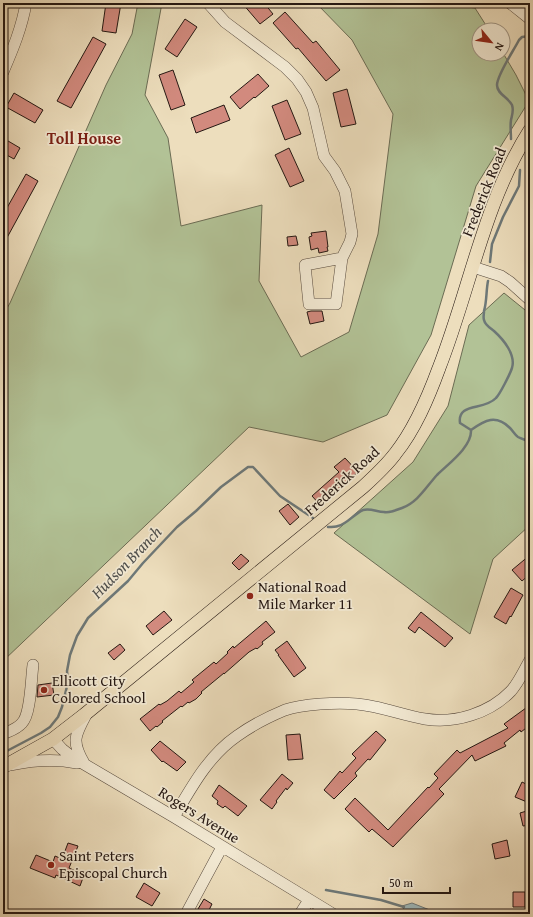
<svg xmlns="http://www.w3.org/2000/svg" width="533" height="917" font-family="'Gentium Book Plus',serif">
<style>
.green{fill:#b2c296;stroke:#6b6c54}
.water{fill:#9eb9bc;stroke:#6d7878}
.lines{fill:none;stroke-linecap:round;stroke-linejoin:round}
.stream{stroke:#6d7878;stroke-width:2.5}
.building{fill:#d28a7e;stroke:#241712}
.minor-casing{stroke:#56493d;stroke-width:12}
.major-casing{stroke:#241712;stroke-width:14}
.minor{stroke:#f3ead4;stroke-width:11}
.major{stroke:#eddebd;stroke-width:13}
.poi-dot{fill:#8f2418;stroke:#f3ead4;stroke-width:1.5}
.labels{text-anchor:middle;stroke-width:3.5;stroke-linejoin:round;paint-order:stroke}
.street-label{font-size:15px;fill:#241712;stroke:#f3ead4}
.poi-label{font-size:15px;fill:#241712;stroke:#f3ead4;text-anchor:start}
.neighbourhood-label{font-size:16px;font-weight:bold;fill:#7a1f14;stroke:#f3ead4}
.water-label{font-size:16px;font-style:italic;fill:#4f504e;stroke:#f3ead4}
</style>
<rect width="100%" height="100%" fill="#eddebd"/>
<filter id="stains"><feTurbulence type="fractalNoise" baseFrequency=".005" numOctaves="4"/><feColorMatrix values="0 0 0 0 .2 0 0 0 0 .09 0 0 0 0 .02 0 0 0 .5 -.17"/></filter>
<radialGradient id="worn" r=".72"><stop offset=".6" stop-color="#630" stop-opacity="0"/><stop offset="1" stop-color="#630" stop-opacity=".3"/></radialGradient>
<path class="green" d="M138,3H162L145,95L168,138L181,226L262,205L259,281L301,357L349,332L378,234L393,114L352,40L316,3H440L475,8L489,30H479V54L503,53L516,75L529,101L476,186L431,335L387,415L323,442L249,427L3,661V315L10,303L106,85L132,34Z
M504,293L530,314V525L493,559L470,634L334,533L413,462L448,406L469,325Z"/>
<path class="water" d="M412,903L440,914H407L405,912L402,906Z"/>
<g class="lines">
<path class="stream" d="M511,139C511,133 510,126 511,120C512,115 514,111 512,105C508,97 497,94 497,85C497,75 514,50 519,40L522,37L530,36
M490,262L492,244L503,217L519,186L520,170
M471,430C485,420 496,414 510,428C513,431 515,435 518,437C522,439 526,440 530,442
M328,527C331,527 335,527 338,526C347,524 354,514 363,510C371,508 377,512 384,512C389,513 397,510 402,508C418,502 426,487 437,475C448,464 472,447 471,430L460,423C457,402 484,411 496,398C500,394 510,374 512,368C516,355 504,340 494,331C490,328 485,325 484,320C483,317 484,315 484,311C487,301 486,291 488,281
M3,753L41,733L50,727L58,717L62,707L68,682L67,671L70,655L77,636L88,618L128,581L143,563L177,527L196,511L221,487L248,467H253L280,496L313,518
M326,890L381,900L404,907"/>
</g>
<path class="building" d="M106,3H121L116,33L102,31Z
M242,3H264L273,14L260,24Z
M285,12L313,43L316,41L340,70L326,81L298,48L296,49L273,23Z
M185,19L197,27L177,57L165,49Z
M93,37L106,44L71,108L57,101Z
M173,70L185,105L171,110L159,75Z
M258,74L269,86L255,98L254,97L240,109L230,97Z
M347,89L356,124L341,127L333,93Z
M14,93L43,110L35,123L6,107Z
M287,100L301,134L285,140L272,106Z
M224,105L230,120L196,133L191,118Z
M3,138L20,148L14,159L3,153Z
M289,148L304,181L290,187L275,155Z
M26,174L38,181L3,245V215Z
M326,231L328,247H327L328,251L319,253L318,248L311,250L309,237L312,236L311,233Z
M296,236L298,245L288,246L287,237Z
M311,311H322L324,321L310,324L307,312Z
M345,458L358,472L327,498L328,499L321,506L312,496L339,472L334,467Z
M288,504L299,517L290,525L279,511Z
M241,554L249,561L239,570L232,563Z
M530,555V574L522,581L512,570Z
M511,588L523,595L511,617L510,616L506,624L494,617Z
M164,611L172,620L153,635L146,626Z
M421,612L453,638L445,647L419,627L415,633L408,628Z
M266,621L275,632L262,642L263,644L257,649L256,648L249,652L224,674V673L201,692L202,693L196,699L189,703L188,702L182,707L181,706L162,721L163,722L157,727L156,726L150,731L140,719L159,704L160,705L167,701L179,691L181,693L194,682L192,680L214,662L216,664L228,653L227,652L233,646L234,648Z
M287,641L306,668L294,677L278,655H279L275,650Z
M120,644L125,650L114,660L108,653Z
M52,683L54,695L37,697L38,685Z
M530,705V725L521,732L520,730L504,743L506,746L475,761L472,755L439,789L444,794L393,847L372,829L369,832L345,809L355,798L388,830L428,787L429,788L438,778L434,774L457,750L460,753L508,728L504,724Z
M376,731L386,740L370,760L368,759L355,773L357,776L334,799L324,790L340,771L342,773L356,758L352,754Z
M300,734L303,759L288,760L286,735Z
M160,741L186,762L177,771L163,761L162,762L151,750Z
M282,774L293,783L287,790L286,788L276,801L277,802L272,809L260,800Z
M522,782L530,786V794L527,802L515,797Z
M219,785L247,806L238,816L225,806L223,808L217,804L218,801L212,796Z
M530,810V825L523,826L520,813Z
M507,840L510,856L495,859L492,844Z
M68,843L78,846L69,868L84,875L80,886L56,875L55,878L30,868L36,855L53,862L55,856L62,859Z
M144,883L160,893L152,906L136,897Z
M513,892H525V907H513Z
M204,899L212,904L207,914H195Z"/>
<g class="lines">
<defs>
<path id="minor" d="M208,3L225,22L285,67L297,79L306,92L313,108L324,156L335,171L345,191L352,234L350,242L342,258L336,304H309L305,265L342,258
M510,3L530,19
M3,72C13,49 22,27 26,3
M473,267L501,276L510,282L530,300
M3,734C10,731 17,729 22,723C31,714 31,679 33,665
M53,739L62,749L72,757L174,817L333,914
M84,763C71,741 75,735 87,713
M11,765C34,760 55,759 77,763
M174,817C191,788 208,756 237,736C251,726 268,717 285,710C303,704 337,702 357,704C380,706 402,715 425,719C455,724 490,713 511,691C519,682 524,670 530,660
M186,914L222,847
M300,914L309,900"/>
<path id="major" d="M3,767L53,739L84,715L363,487C374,477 386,466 395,454C415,429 428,398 439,368C470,289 484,202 530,130"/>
</defs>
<use href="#minor" class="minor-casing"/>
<use href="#major" class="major-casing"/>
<use href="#minor" class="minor"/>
<use href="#major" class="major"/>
</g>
<g class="poi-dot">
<circle cx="250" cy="596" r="4"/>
<circle cx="44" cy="690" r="4"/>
<circle cx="51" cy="865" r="4"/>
</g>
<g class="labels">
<g class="street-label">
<text transform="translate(484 192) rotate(-68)" y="5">Frederick Road</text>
<text transform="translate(342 481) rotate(-42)" y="5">Frederick Road</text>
<text transform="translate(199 815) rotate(32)" y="5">Rogers Avenue</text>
</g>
<g class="poi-label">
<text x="258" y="592">National Road<tspan x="258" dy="17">Mile Marker 11</tspan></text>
<text x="52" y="686">Ellicott City<tspan x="52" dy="17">Colored School</tspan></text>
<text x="59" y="861">Saint Peters<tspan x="59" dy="17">Episcopal Church</tspan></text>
</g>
<g class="neighbourhood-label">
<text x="84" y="144">Toll House</text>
</g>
<g class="water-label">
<text transform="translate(126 562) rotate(-46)" y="6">Hudson Branch</text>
</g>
</g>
<rect width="533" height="917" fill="none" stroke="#eddebd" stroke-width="16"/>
<rect x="4" y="4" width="525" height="909" fill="none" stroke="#241712" stroke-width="2"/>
<rect x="8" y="8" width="517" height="901" fill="none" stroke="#241712"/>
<g transform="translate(491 42) rotate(119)"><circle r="19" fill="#f3ead4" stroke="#a09686"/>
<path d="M0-3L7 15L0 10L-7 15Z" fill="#8f2418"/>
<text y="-6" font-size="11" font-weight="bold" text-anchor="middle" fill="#241712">N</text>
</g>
<path d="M383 887v6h67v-6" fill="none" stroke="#241712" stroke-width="2"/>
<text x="389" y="887" font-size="12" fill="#241712" stroke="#f3ead4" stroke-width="3" paint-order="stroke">50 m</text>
<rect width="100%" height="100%" filter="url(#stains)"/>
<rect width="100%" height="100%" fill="url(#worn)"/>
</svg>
